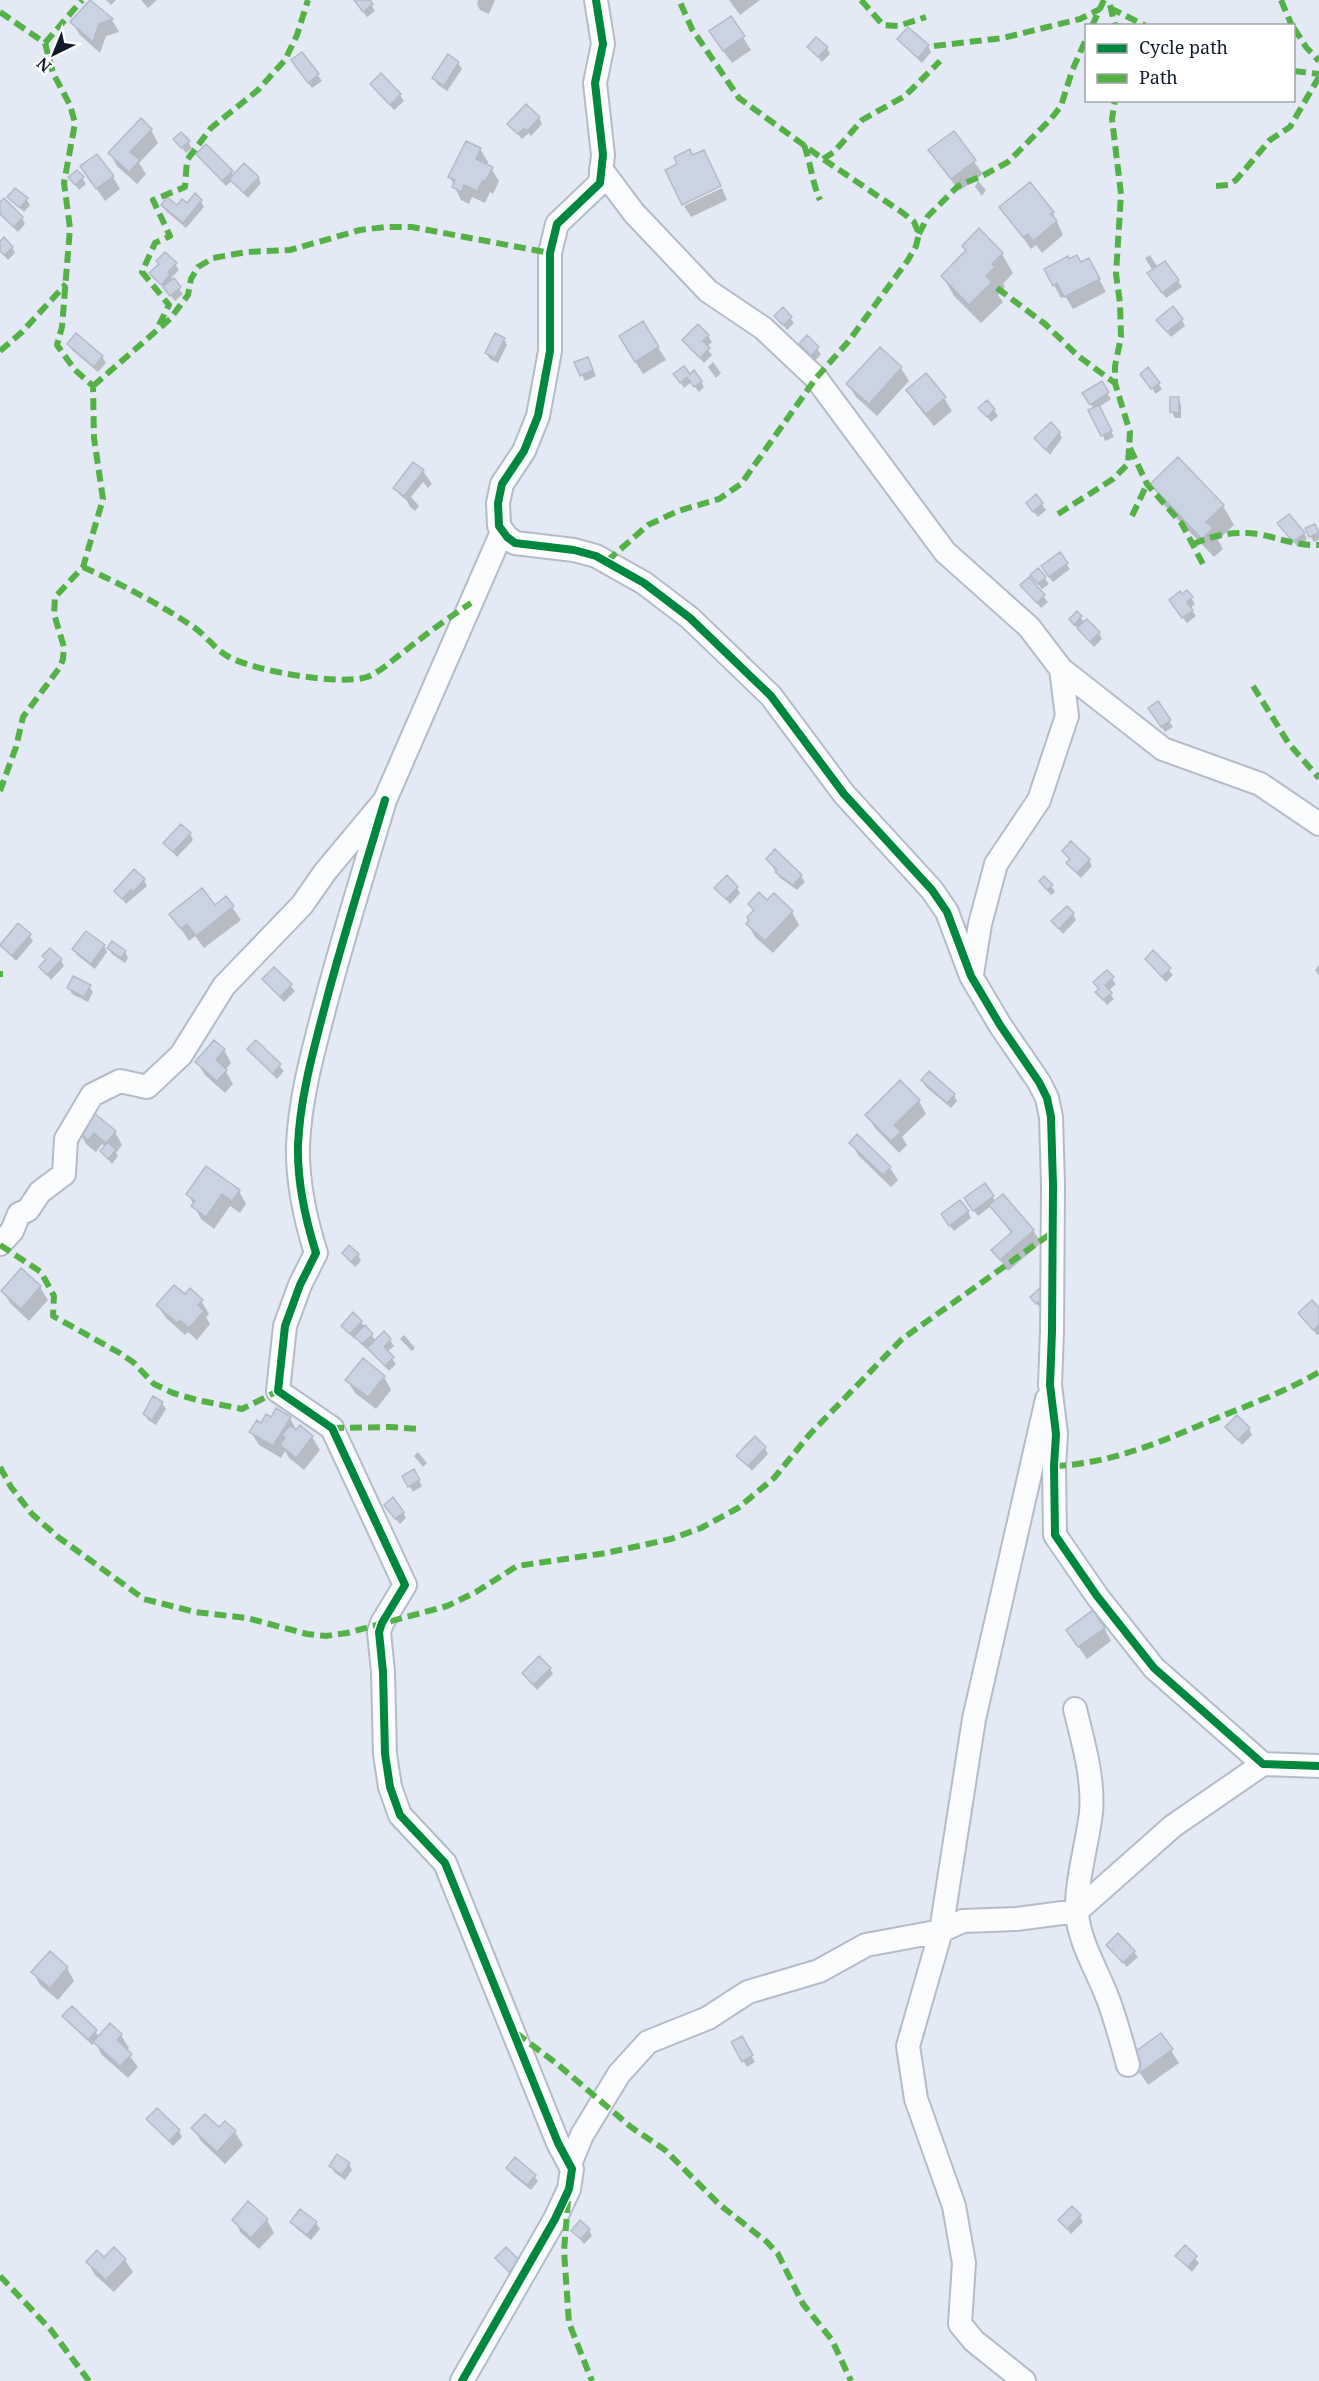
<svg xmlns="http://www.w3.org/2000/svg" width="1319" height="2381" font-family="'Noto Serif',serif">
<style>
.shadow{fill:#0003}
.building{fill:#cad3e3;stroke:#b4bbc8;stroke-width:1.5}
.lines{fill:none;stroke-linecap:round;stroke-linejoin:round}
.street-casing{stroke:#b4bbc8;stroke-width:26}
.street{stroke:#fbfcfe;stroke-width:22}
.quiet{stroke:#54b146;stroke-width:6;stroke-dasharray:12 6;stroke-linecap:butt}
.cycleway-casing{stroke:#fff;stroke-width:11}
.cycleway{stroke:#00873e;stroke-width:8}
</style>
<rect width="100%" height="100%" fill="#e4eaf5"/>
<path class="shadow" d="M106,0H116L111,5Z
M141,0H157L148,8Z
M354,0H368L375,11L367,17Z
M478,0H495L489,14L480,10L477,4Z
M729,0H760L740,15Z
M91,1L112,20L119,32L106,36L100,53L80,35L72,22Z
M731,18L751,50L732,63L718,44Z
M908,29L928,46L931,52L922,63L903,45L899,39Z
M809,47L827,48L830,54L822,62Z
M302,54L322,81L312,88L296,67Z
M458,63L462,69L447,91L437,84L433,78Z
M371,84L400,95L404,101L394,110Z
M539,118L542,124L531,136L529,133L522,139L509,124Z
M141,120L151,130L158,143L139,163L146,174L137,184L117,166L110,153Z
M953,133L983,174L959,191L930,150Z
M175,139L188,142L192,148L186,153Z
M480,149L488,162L486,166L491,168L499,181L493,194L490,192L485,203L472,197L469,204L461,200L450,177Z
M198,154L231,172L234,176L258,177L261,183L248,198L232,181L226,186Z
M82,167L113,177L120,189L105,201Z
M82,178L86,184L79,190L74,183Z
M978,181L986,190L982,196L975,187Z
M1030,184L1053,213L1063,235L1042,253L1036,245L1031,249L1001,207Z
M722,188L727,200L691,217L684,206Z
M9,197L26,199L30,205L24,212Z
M201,201L204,207L186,228L166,211L163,205L177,207Z
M0,204L22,218L25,224L18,232L0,215Z
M0,243L12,247L15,253L8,260L0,251Z
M967,251L1002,254L1013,273L1003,284L1005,287L998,295L1003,302L981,323L954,296L943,276Z
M1150,255L1158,268L1165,263L1182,287L1166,298L1153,280V271L1145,258Z
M175,264L179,270L171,278L183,294L175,301L151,273Z
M1081,264L1096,273L1106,292L1073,309L1065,296L1061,298L1054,285Z
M776,316L790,318L794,323L787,330Z
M1182,320L1185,326L1171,337L1162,326Z
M708,336L712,342L706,347L712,355L704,363L684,341Z
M807,338L821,354L815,361L801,345Z
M504,339L507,345L498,363L490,359L486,353Z
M69,344L102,357L106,363L98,372L72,350Z
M658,347L666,360L643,374L628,350Z
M713,362L721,373L716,378L708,367Z
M591,364L596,376L585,381L582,375Z
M901,368L909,381L877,416L856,397L848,384Z
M690,376L701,382L704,387L699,392L691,382L684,388L679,380Z
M1146,380L1158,383L1162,389L1156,394Z
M1101,383L1111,399L1099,407L1114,437L1105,441L1094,409L1084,394Z
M908,390L944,398L952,411L934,426L915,403Z
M1178,399L1181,405V418H1175L1172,412Z
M980,408L994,410L998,416L991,422Z
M1059,432L1062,438L1050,455L1036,438Z
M423,471L432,484L428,488L423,482L411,497L419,506L415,511L410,507L407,501L399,494L395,488Z
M1152,484L1223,506L1234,525L1218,540L1223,549L1214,557L1163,504Z
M1036,496L1046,510L1038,517L1031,509Z
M1279,524L1304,533L1307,539L1298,547Z
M1315,526L1319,534V540L1314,542L1310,536Z
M1066,564L1070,569L1053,582L1046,573Z
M1038,570L1049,584L1042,589L1031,575Z
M1029,580L1048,602L1041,608L1022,585Z
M1187,592L1195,604L1190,608L1196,616L1187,623L1174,606Z
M1077,613L1085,623L1099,633L1102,639L1094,647L1070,620Z
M1153,714L1169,721L1173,727L1165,732Z
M190,834L193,840L177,857L165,843Z
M1063,851L1089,860L1092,866L1081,878L1072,869L1068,863L1071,861Z
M768,860L801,876L805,882L797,890L780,878Z
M144,880L147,886L126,904L116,891Z
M1040,882L1051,886L1055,892L1051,895Z
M716,888H737L740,893L730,904Z
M774,895L792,912L799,925L773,953L755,937L748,924L754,912L750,904L767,902Z
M226,898L241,920L204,948L195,936L189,941L171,914L215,907Z
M1073,914L1076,920L1063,934L1053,922Z
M29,935L33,941L16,961L1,945Z
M104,946L107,952L95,969L77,955L74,949Z
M109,948L125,952L128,958L125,963L112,954Z
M1153,953L1173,975L1166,982L1146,960Z
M61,960L64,966L51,980L41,967Z
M1319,965V976L1315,970Z
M274,969L295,991L284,1002L264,980Z
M1107,972L1116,984L1108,991L1114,999L1107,1005L1097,992L1100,990L1095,983Z
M89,986L93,992L88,1002L72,994L69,988Z
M256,1042L284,1071L277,1079L248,1049Z
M224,1050L231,1063L225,1070L233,1084L225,1093L205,1075L197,1062Z
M922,1081L954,1095L957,1101L951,1108L926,1087Z
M919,1101L926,1114L902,1137L907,1145L899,1153L875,1128L867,1115Z
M79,1131L115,1132L122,1145L116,1153L118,1156L112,1164L101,1151L105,1147L102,1144L96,1152L86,1144Z
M851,1143L890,1168L898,1180L891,1187L859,1156Z
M984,1185L996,1202L1033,1230L1041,1243L1008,1271L993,1250L1012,1234L991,1206L978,1216L969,1204Z
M239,1191L246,1204L240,1213L230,1206L214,1229L201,1219L188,1194Z
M968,1212L971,1218L954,1231L946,1221Z
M343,1254L358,1255L361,1261L355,1267Z
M40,1287L48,1300L29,1321L11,1304L3,1292Z
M1040,1290L1049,1302L1041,1309L1032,1298Z
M201,1301L209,1314L206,1317L210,1324L197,1340L188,1332L185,1335L166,1318L158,1306Z
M1319,1310V1334L1317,1335L1300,1313Z
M361,1322L376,1341L390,1340L394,1346L387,1352L396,1364L389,1371L368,1347L366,1349L356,1337L354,1339L343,1326Z
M404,1335L415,1348L412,1351L400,1339Z
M384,1377L391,1390L376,1409L355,1393L347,1380Z
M162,1403L166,1409L156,1425L148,1420L144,1414Z
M290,1418L297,1431L300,1427L312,1437L320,1450L304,1470L289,1458L285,1451L281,1458L259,1445L251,1432L272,1419Z
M1227,1427L1249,1429L1252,1435L1242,1445Z
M765,1448L768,1454L752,1471L738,1456Z
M418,1452L427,1463L423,1467L414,1456Z
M413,1471L422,1486L413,1492L404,1477Z
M389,1511L403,1512L406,1518L400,1524Z
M1104,1628L1111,1641L1087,1659L1076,1643Z
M550,1669L553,1674L537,1690L524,1674Z
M1108,1945L1134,1952L1138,1957L1127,1967Z
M67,1968L74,1981L58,2000L40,1985L33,1972Z
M64,2016L95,2031L99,2037L121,2035L129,2048L126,2051L138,2067L128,2078L102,2055L95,2042L92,2045Z
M1161,2035L1179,2063L1148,2085L1130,2058Z
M741,2038L755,2062L747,2067L733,2043Z
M148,2119L179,2131L182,2137L173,2146Z
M225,2123L235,2132L243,2145L225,2164L201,2141L193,2128L219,2129Z
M349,2164L352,2170L345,2180L334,2172L331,2166Z
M508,2168L534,2176L538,2181L531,2190L511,2174Z
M301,2211L316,2223L320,2229L311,2240L296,2228L292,2222Z
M1080,2216L1083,2222L1071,2234L1060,2221Z
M234,2220H267L274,2233L259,2249L241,2233Z
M589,2230L592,2236L584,2244L573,2231Z
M1185,2248L1199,2263L1192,2272L1177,2257Z
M497,2258L522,2268L513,2277Z
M104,2259L125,2260L133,2272L114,2292L95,2275L88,2262Z"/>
<path class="building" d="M90,0L113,19L99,24L93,42L70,22Z
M354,0H370L373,4L363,12Z
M731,16L745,36L723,51L709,31Z
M908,27L929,45L918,58L897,39Z
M816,37L828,47L818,57L807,47Z
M302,52L319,74L308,83L291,60Z
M448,54L459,62L444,86L432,78Z
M381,73L401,94L390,105L370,84Z
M526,104L540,117L527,131L524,128L518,134L507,124Z
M141,118L152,129L130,152L140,160L129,172L108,153Z
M954,131L976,160L951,179L928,150Z
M181,132L190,141L181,148L173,139Z
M466,141L481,148L476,159L493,167L485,182L483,180L477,191L464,185L461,192L452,187L455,180L448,177Z
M206,144L233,171L222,181L196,154Z
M690,149L692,155L704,150L721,186L682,205L665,170L677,164L674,157Z
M97,154L114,176L96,189L80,166Z
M244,163L259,177L244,193L229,179Z
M77,170L84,177L75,185L68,177Z
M1030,182L1054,212L1051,214L1057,221L1033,241L1028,234L1023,237L999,207Z
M15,188L28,198L20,208L7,197Z
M195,193L202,200L183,223L161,205L167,197L177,205L182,199L187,203Z
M4,198L23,217L14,227L0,214V202Z
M979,228L1003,253L992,264L995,267L986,276L992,282L969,305L941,276L966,250L962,246Z
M4,237L13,247L4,255L0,251V241Z
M165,252L177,263L168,272L170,275L161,285L149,273L159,264L156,261Z
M1077,255L1081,262L1089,258L1100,279L1064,297L1057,283L1053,286L1044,269L1068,256L1069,259Z
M1165,261L1179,280L1162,293L1147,273Z
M174,278L181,287L170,296L163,287Z
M1173,306L1183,319L1167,332L1156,320Z
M783,307L792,317L783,325L774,316Z
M643,321L659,347L635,362L619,336Z
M698,324L709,335L703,341L710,348L700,358L682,340Z
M76,333L103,356L94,367L67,344Z
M495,333L505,338L495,358L485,353Z
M807,335L819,347L811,356L799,344Z
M880,347L902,367L869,404L846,384Z
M588,357L593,370L580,376L574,362Z
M684,366L690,374L694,370L702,381L694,387L687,377L680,383L673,374Z
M1148,367L1160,383L1151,389L1140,374Z
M926,373L946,397L926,414L906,390Z
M1102,381L1109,392L1090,405L1082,393Z
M1170,397H1179V413L1170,412Z
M987,400L995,409L987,417L978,408Z
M1099,405L1112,431L1101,436L1088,410Z
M1051,422L1060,432L1046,450L1034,438Z
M1178,457L1224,505L1206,522L1213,528L1202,539L1150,484Z
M413,462L424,470L404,496L393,488Z
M1036,494L1043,503L1033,512L1026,503Z
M1289,514L1305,533L1293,542L1277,523Z
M1315,524L1319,533L1309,537L1305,528Z
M1060,552L1068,563L1049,577L1041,566Z
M1038,568L1046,577L1038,584L1030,575Z
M1029,577L1045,595L1037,603L1020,585Z
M1187,590L1193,597L1187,602L1193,610L1182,618L1169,600L1180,591L1182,594Z
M1077,611L1082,616L1074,625L1069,619Z
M1087,619L1100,632L1090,642L1077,628Z
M1158,701L1171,720L1161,727L1148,708Z
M181,824L191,833L173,852L163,843Z
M1071,841L1090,859L1077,873L1066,863L1070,859L1062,851Z
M775,849L802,875L793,885L775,872L777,870L766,859Z
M134,869L145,879L133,892L131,890L122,899L114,891Z
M727,875L738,887L726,899L714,888Z
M1044,876L1053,885L1047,890L1039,881Z
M202,888L215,905L226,896L234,906L196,936L187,924L181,929L169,914Z
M759,892L767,900L774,893L793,911L765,941L746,924L749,920L747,917L754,910L748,904Z
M1067,906L1074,913L1059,929L1051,921Z
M18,923L31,934L12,956L0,945Z
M86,931L105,945L91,964L72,949Z
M112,941L126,951L121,958L107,948Z
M50,948L62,959L47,975L39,967L46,959L42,956Z
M1153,950L1171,968L1162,977L1145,959Z
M274,967L292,984L280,997L262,979Z
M1107,970L1114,977L1105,985L1112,993L1103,1000L1095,992L1099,989L1093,982Z
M73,976L91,985L84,997L67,988Z
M214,1040L225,1049L216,1060L227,1070L217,1081L195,1062Z
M256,1040L281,1064L273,1074L247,1049Z
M929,1071L955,1094L947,1103L921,1080Z
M900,1080L920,1100L894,1125L901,1132L891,1141L865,1115Z
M93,1112L116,1131L106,1143L94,1133L88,1140L77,1131Z
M857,1134L891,1167L883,1175L849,1143Z
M108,1142L116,1150L108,1159L100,1151Z
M206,1166L240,1190L232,1201L222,1194L206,1217L191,1206L195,1201L186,1194Z
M985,1183L994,1196L973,1211L964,1198Z
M1003,1194L1034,1230L1000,1260L991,1250L1012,1232L989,1205Z
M960,1200L969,1211L949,1226L941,1214Z
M349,1245L359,1254L351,1262L342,1253Z
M21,1268L41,1286L21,1309L1,1291Z
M174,1285L185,1294L190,1288L203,1300L198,1305L204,1311L189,1328L180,1320L177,1323L156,1305Z
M1040,1288L1046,1295L1036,1304L1030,1297Z
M1312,1300L1319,1308V1325L1313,1330L1298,1313Z
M353,1312L362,1321L350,1334L341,1326Z
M365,1325L373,1334L362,1344L354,1336Z
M384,1331L391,1339L384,1347L394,1357L385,1366L367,1348Z
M363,1358L385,1376L368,1397L345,1380Z
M153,1396L163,1402L152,1420L143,1414Z
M276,1408L291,1417L273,1446L249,1432L257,1420L261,1423L266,1414L271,1417Z
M1237,1415L1250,1428L1238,1440L1225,1427Z
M290,1425L296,1430L300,1425L313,1436L296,1458L280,1445L285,1438L282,1435Z
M755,1436L766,1447L748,1466L736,1456Z
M414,1469L420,1480L408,1487L402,1476Z
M393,1497L404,1512L395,1519L384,1505Z
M1093,1610L1105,1628L1078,1647L1066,1630Z
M539,1656L551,1668L533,1685L522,1673Z
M1118,1933L1135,1951L1123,1963L1106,1945Z
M50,1951L68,1967L50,1988L31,1972Z
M72,2006L97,2030L88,2040L62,2016Z
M110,2023L122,2034L117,2040L132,2054L120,2066L93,2042Z
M1161,2033L1173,2049L1140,2073L1128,2057Z
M742,2036L753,2055L742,2062L731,2042Z
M157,2108L180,2130L169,2141L146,2119Z
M205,2114L219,2127L225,2121L236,2131L217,2152L191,2128Z
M337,2154L350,2163L342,2175L329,2166Z
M515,2157L536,2175L527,2185L506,2168Z
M248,2201L268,2219L251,2238L232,2220Z
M1072,2206L1081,2215L1067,2229L1058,2220Z
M300,2209L317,2222L307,2235L290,2222Z
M580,2220L590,2229L581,2239L571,2231Z
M1185,2245L1197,2256L1188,2267L1175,2256Z
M114,2247L126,2259L106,2280L86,2262L97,2250L104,2257Z
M506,2247L520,2261L509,2272L495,2258Z"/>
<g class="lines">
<defs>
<path id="street" d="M596,0L603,44L595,83L603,155L600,183L557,224L550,253V351L538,416L524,451L502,484L498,503L499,526L507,537L515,543L574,550L596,556L644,583L690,618L771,696L844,794L932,890L947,912L971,976L1000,1025L1039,1082L1047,1098L1051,1117L1053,1185L1052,1331L1050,1385L1056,1434L1054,1466L1055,1535L1097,1596L1154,1668L1263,1764L1319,1766
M601,169L634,213L708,291L763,328L816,378L945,552L1029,627L1061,669L1067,716L1039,800L996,864L980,924L972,974
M1061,669L1163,749L1260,784L1319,824
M385,800C365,867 344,934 326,1002C314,1048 300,1097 298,1145C297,1182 305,1218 316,1253L300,1285L285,1326L278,1391L332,1428L405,1585L382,1623L379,1632L383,1672L385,1754L390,1787L400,1815L445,1863L558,2143L572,2169L569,2189L555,2219L462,2381
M0,1244L12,1231L19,1214L28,1210L40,1192L64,1174L66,1139L92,1095L120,1081L147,1087L181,1055L224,986L302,905L325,872L385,800L502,532
M1075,1709C1083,1742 1094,1778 1091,1813C1087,1846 1076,1880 1077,1913C1079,1942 1098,1972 1108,1999C1116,2020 1122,2043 1128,2065
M570,2164L582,2135L619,2074L648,2042L708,2018L748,1992L819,1971L866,1945L941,1931L963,1921L1016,1919L1077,1911L1173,1826L1263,1764
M1024,2381L974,2341L960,2324L964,2263L954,2206L916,2099L908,2046L941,1931L974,1719L1047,1399"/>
</defs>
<use href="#street" class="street-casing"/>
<use href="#street" class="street"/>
<path class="quiet" d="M861,0L883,25L898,26L926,17
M1281,0L1292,26
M1110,5L1115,26
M1110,8L1146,26
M0,12L45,43L53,73L70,105L75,123L64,183L70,228L62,327L57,345L75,370L93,386L94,438L103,499L83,567L55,597L54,614L64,647L63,659L60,667L23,717L16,747L0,791
M1092,26L1104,0
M1294,28L1306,47L1319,61
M45,43L82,0
M934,46L1003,38L1080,19L1100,9
M1294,71L1319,74
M804,145C811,164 812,182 820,200
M823,159L834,152L862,120L905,96L940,61
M1216,186L1228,185L1236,180L1270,140L1290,127L1319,77
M919,234L928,216L958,186L984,175L1008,162L1050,120L1061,106L1072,71L1086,39
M997,288L1045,324L1078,356L1115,383
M159,325L169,305L142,272L155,243L170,236L153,200L185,187L187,160L211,128L258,90L285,60L297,35L308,0
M0,351L22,332L66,284
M93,386L170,319L188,295L191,279L198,267L213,258L247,252L290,250L360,230L386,227H412L550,253
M1130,448L1147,484L1182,524L1205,568
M1058,514L1113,479L1128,464L1130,432L1115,383V366L1121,337L1120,303L1116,274L1121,194L1112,119L1115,100
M1132,516L1147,484
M1193,544C1215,535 1234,531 1258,534C1279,538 1297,546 1319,545
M607,561L648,525L678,511L719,499L741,484L816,378L848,342L908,260L916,246L919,234L914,222L903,213L823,159L739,98L692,29L679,0
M83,567C121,584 160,604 195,628C207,637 216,650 229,657C255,671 340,686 367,677C382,671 392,660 405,651C426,634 448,618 471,603
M1253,686L1289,744L1319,778
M0,971V977
M0,1245L41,1272L54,1296L53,1316L118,1352L133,1362L154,1384L173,1393L197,1400L242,1409L278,1391
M332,1428L390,1427L419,1429
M1054,1466C1112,1464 1165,1440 1217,1418C1251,1404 1287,1391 1319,1372
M0,1467L11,1487L32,1514L58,1537L144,1599L195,1612L247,1618L307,1634L326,1636L347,1633L447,1606L476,1592L517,1566L606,1553L671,1539L701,1528L738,1508L774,1478L810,1434L902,1339L1053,1232
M516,2033L556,2063L631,2127L665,2150L720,2205L767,2242L778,2254L803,2304L832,2340L851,2381
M568,2201L564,2251L569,2323L592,2381
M0,2276L51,2330L89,2381"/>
<defs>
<path id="cycleway" d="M596,0L603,44L595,83L603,155L600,183L557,224L550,253V351L538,416L524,451L502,484L498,503L499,526L507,537L515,543L574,550L596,556L644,583L690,618L771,696L844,794L932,890L947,912L971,976L1000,1025L1039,1082L1047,1098L1051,1117L1053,1185L1052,1331L1050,1385L1056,1434L1054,1466L1055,1535L1097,1596L1154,1668L1263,1764L1319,1766
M385,800C365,867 344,934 326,1002C314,1048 300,1097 298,1145C297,1182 305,1218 316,1253L300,1285L285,1326L278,1391L332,1428L405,1585L382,1623L379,1632L383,1672L385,1754L390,1787L400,1815L445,1863L558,2143L572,2169L569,2189L555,2219L462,2381"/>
</defs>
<use href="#cycleway" class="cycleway-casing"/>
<use href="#cycleway" class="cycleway"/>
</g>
<rect x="1085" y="24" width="210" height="78" fill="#ffffff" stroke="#9fa3aa" stroke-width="1.5"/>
<rect x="1097" y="44" width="30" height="9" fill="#00873e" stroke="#9fa3aa" stroke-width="1.5"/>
<text x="1139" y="54" font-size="18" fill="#101a2b">Cycle path</text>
<rect x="1097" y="74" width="30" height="9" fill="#54b146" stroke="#9fa3aa" stroke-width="1.5"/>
<text x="1139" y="84" font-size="18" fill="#101a2b">Path</text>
<g transform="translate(54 54) rotate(223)" stroke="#ffffff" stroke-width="4.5" paint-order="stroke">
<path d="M0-4.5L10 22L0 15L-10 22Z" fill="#101a2b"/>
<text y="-9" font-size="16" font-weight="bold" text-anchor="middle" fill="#101a2b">N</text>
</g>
</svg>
